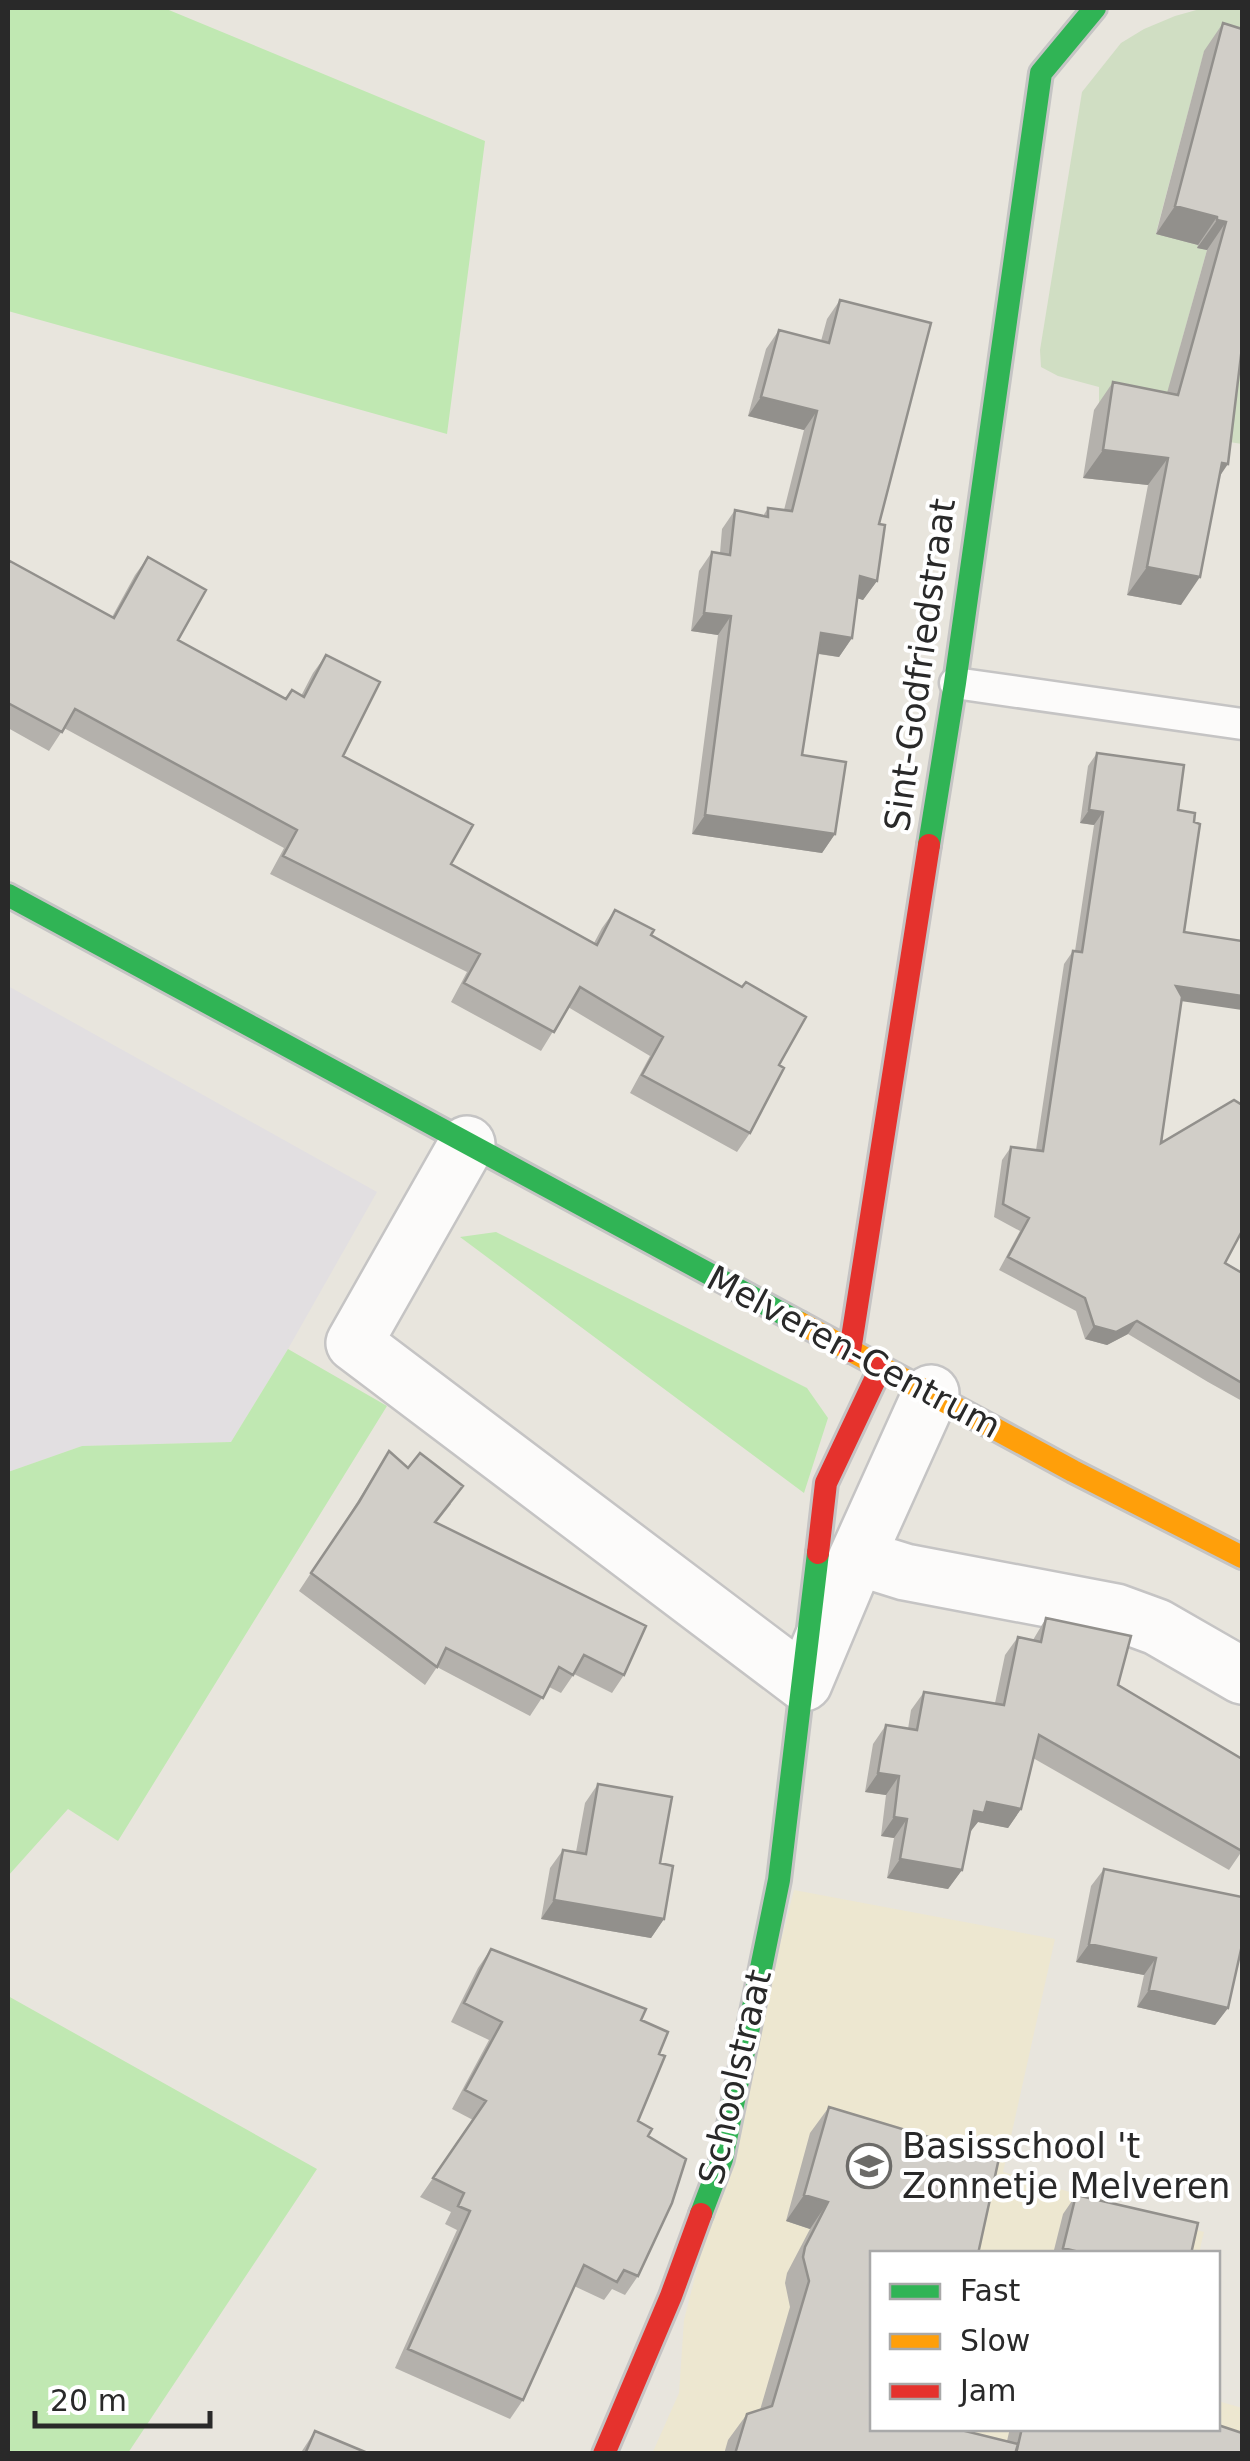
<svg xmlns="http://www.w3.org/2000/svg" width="1250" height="2461" font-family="'DejaVu Sans',sans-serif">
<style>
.industrial{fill:#e2dfe1}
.education{fill:#ede7d0}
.green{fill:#c0e8b2}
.cemetery{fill:#d0dec3}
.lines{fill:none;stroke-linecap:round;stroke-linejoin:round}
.lane-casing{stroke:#c5c4c4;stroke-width:35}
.street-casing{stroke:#c5c4c4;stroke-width:60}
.fast-casing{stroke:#c5c4c4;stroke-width:28}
.slow-casing{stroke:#c5c4c4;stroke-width:28}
.jam-casing{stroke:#c5c4c4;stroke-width:28}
.lane{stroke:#fcfbfa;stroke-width:30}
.street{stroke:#fcfbfa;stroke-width:55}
.fast{stroke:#30b455;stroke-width:22}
.slow{stroke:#ff9f0a;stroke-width:22}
.jam{stroke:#e5322d;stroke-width:22}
.wall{fill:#b4b1ac}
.shaded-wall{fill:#92908c}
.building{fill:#d1cec8;stroke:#92908c;stroke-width:2.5}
.labels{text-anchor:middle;stroke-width:8;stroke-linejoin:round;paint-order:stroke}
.street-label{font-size:35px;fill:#292929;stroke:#fff}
.poi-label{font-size:35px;fill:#292929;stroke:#fff;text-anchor:start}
</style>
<rect width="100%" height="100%" fill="#e8e5dd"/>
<path class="industrial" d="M8,986L377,1192L288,1349L231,1442L82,1446L8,1472Z"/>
<path class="education" d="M794,1890L1055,1939L1003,2172L1204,2232L1199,2253L872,2254V2428H1218V2401L1242,2408V2453L652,2454L679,2393L684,2320Z"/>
<path class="green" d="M8,8H164L485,141L447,434L8,311Z
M496,1232L807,1388L828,1418L804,1493L460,1237Z
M288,1349L387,1406L118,1841L68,1809L8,1876V1472L82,1446L231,1442Z
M8,1996L317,2169L128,2453H8Z"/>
<path class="cemetery" d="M1242,8V62L1204,52L1156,233L1198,245V248L1207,250L1180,347L1242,364V444L1099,421V387L1058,376L1041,367L1040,350L1082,92L1121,43L1144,29L1175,16L1200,9Z"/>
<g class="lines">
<defs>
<path id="lane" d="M955,683L1242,724"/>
<path id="street" d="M467,1144L354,1343L804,1683L857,1557L931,1393
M857,1557L905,1572L1116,1612L1157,1627L1242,1676"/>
<path id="fast" d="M929,845L955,683L1041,73L1095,8
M8,895L800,1323
M701,2214L722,2159L779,1880L818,1553"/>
<path id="slow" d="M800,1323L1073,1471L1242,1557"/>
<path id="jam" d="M850,1351L929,845
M818,1553L826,1483L881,1367
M604,2454L671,2296L701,2214"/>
</defs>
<use href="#lane" class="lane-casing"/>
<use href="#street" class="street-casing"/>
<use href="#fast" class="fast-casing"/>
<use href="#slow" class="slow-casing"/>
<use href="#jam" class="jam-casing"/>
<use href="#lane" class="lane"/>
<use href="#street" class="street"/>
<use href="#fast" class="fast"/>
<use href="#slow" class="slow"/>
<use href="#jam" class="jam"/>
</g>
<path class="wall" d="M1223,23L1242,29V364H1241L1219,477L1181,605L1127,595L1148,485L1083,478L1094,410L1113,382L1167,393L1207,250L1197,248L1198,245L1156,234L1204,51Z
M840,300L879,524L877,581L863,600L857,598L852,638L839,657L818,654L802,755L835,834L822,853L692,834L718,635L691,631L699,571L712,552L720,553L722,529L735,510L763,516L768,508L784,510L804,430L748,416L766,349L779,330L821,341L827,319Z
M148,557L178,640L285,699L292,690L301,696L313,673L326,655L343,756L451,864L594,943L602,928L615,910L651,935L779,1065L750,1133L737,1152L630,1093L650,1056L568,1007L541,1051L451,1002L467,972L270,874L284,848L64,728L49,751L8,728V560L112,617L135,575Z
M1097,753L1178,810L1184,932L1181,1001L1161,1143L1225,1263L1242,1273V1401L1208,1382L1128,1334L1107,1345L1085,1339L1076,1311L999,1270L1020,1231L994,1217L1002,1160L1011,1147L1036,1150L1064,964L1073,951H1075L1094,825L1080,823L1088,766Z
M389,1451L451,1504L436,1523L624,1675L612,1693L574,1674L561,1693L549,1687L530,1716L437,1667L425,1685L299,1591L346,1520Z
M1046,1618L1118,1685L1242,1851L1229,1870L1033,1758L1021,1809L1008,1828L978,1822L970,1831L962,1870L948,1889L887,1878L894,1838L881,1836L886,1795L865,1792L873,1744L886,1725L908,1729L911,1710L924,1692L995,1703L1005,1655L1018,1637L1033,1640Z
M598,1784L660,1863L664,1919L651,1938L541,1919L550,1868L563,1850L576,1852L585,1803Z
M1104,1869L1228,2008L1215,2025L1137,2007L1144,1975L1076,1962L1091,1886Z
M491,1949L641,2020L659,2054L638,2121L648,2136L638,2276L625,2295L612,2289L604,2300L574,2286L523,2400L510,2419L395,2368L457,2230L445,2224L451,2212L420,2197L473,2120L452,2109L489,2040L451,2022L478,1968Z
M829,2107L872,2428L1007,2441L1010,2428H1218L1242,2454H724L728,2440L747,2414L760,2410L790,2307L785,2283L787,2273L810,2229L786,2221L810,2133Z
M1076,2195L1191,2254H1053L1063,2214Z
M315,2431L370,2454H300Z"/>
<path class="shaded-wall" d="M1175,206L1217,217L1198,245L1156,234Z
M1217,220L1226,222L1207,250L1197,248Z
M761,397L817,411L804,430L748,416Z
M1103,450L1168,458L1148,485L1083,478Z
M1222,463L1228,464L1209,492Z
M1147,567L1200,577L1181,605L1127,595Z
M860,576L877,581L863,600L847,595Z
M704,613L731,616L718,635L691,631Z
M821,633L852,638L839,657L808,652Z
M1089,810L1103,812L1094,825L1080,823Z
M705,815L835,834L822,853L692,834Z
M1176,986L1242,996V1010L1167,999Z
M1137,1321L1128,1334L1107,1345L1085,1339L1094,1326Z
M878,1773L899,1776L886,1795L865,1792Z
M987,1802L1021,1809L1008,1828L978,1822L971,1831L961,1830L974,1811Z
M894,1817L907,1819L894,1838L881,1836Z
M900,1859L962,1870L948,1889L887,1878Z
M554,1900L664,1919L651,1938L541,1919Z
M1089,1944L1156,1958L1144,1975L1076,1962Z
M1149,1990L1228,2008L1215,2025L1137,2007Z
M804,2195L828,2202L810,2229L786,2221Z
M1063,2248L1087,2254H1059Z"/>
<path class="building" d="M1223,23L1242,29V347L1228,464L1222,463L1200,577L1147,567L1168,458L1103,450L1113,382L1178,395L1226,222L1217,220V217L1175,206Z
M840,300L931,323L879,524L885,525L877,581L860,576L852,638L821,633L802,755L846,762L835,834L705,815L731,616L704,613L712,552L730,555L735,510L768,517V508L792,511L817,411L761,397L779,330L829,343Z
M148,557L206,590L178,640L286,699L292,690L304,697L326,655L380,682L343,756L473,825L451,864L597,945L615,910L654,930L651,935L742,987L746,982L806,1017L779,1065L784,1068L750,1133L642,1075L663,1037L580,987L554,1032L464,983L480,954L283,856L297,830L75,709L62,732L8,703V560L114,618Z
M1097,753L1184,765L1178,810L1195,813L1194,822L1200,824L1184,932L1242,941V996L1176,986L1182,997L1161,1143L1234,1100L1242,1105V1231L1225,1263L1242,1273V1383L1137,1321L1116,1332L1094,1326L1085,1298L1008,1257L1029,1218L1003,1204L1011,1147L1043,1151L1073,951L1082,952L1103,812L1089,810Z
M389,1451L408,1468L420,1453L463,1486L435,1522L646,1626L624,1675L584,1655L573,1675L559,1667L543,1698L446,1648L437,1667L311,1573L359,1502Z
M1046,1618L1131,1636L1118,1685L1242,1759V1851L1039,1735L1021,1809L987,1802L984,1813L974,1811L962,1870L900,1859L907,1819L894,1817L899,1776L878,1773L886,1725L917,1730L924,1692L1004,1705L1018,1637L1041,1642Z
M598,1784L672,1797L660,1863L673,1866L664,1919L554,1900L563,1850L586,1854Z
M1104,1869L1242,1897V1945L1228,2008L1149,1990L1156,1958L1089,1944Z
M491,1949L646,2009L641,2020L668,2032L659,2054L665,2056L638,2121L652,2129L648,2136L686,2159L672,2203L638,2276L624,2270L617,2282L584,2265L523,2400L408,2349L470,2211L458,2206L464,2193L433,2178L486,2101L465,2090L502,2022L464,2003Z
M829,2107L999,2158L978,2254H872V2428H953L1018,2444L1015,2454H735L747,2414L772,2406L809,2281L803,2257L805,2247L828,2202L804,2195Z
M1076,2195L1198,2223L1191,2254H1087L1063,2248Z
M1218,2425L1242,2433V2454H1016L1022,2428H1218Z
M315,2431L370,2454H305Z"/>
<defs>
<symbol id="school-ring" viewBox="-11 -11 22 22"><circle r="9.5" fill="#fff" stroke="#6c6b68" stroke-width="1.5"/><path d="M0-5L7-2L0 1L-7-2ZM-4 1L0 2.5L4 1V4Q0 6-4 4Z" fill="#6c6b68"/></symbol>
</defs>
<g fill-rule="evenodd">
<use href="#school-ring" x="844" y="2141" width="50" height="50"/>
</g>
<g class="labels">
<g class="street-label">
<text transform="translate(920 665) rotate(-82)" y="12">Sint-Godfriedstraat</text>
<text transform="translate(854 1352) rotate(28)" y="12">Melveren-Centrum</text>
<text transform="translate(735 2077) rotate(-77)" y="12">Schoolstraat</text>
</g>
<g class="poi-label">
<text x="902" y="2158">Basisschool 't<tspan x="902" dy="40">Zonnetje Melveren</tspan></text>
</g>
</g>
<rect width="1250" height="2461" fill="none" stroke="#292929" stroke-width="20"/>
<rect x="870" y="2251" width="350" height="180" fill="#ffffff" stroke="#a9a9a9" stroke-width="2.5"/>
<rect x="890" y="2284" width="50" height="15" fill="#30b455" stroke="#a9a9a9" stroke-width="2.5"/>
<text x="960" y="2301" font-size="30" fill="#292929">Fast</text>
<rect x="890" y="2334" width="50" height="15" fill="#ff9f0a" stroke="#a9a9a9" stroke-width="2.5"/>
<text x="960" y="2351" font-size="30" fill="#292929">Slow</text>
<rect x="890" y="2384" width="50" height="15" fill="#e5322d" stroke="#a9a9a9" stroke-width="2.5"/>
<text x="960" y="2401" font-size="30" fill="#292929">Jam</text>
<path d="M35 2411v15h175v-15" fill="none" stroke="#292929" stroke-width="5"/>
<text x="50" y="2411" font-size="30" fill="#292929" stroke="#ffffff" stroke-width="8" paint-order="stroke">20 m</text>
</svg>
